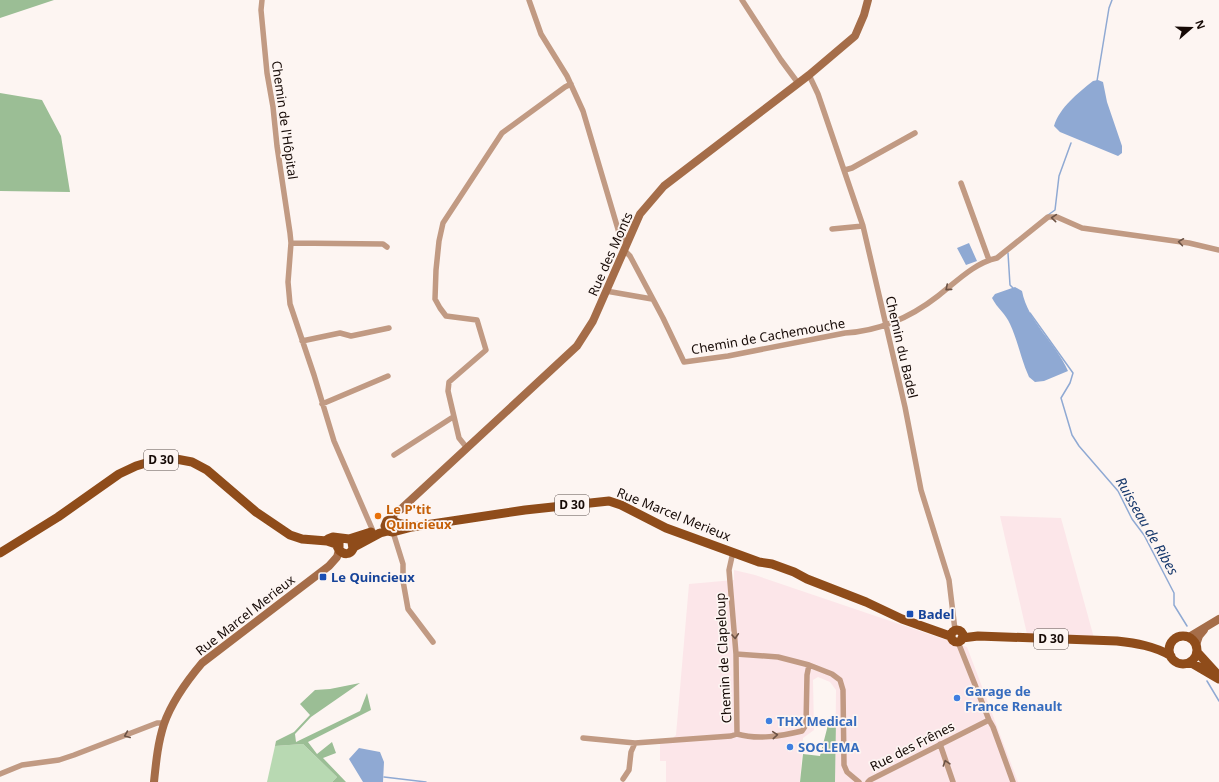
<svg xmlns="http://www.w3.org/2000/svg" width="1219" height="782" font-family="'Noto Sans',sans-serif">
<style>
.industrial{fill:#fce6e9}
.green{fill:#b8d9b2}
.forest{fill:#9bbe95}
.water{fill:#8fa9d3}
.lines{fill:none;stroke-linecap:round;stroke-linejoin:round}
.stream{stroke:#8fa9d3;stroke-width:1.5}
.street{stroke:#c19a83;stroke-width:5.5}
.secondary{stroke:#a56d49;stroke-width:8}
.primary{stroke:#8f4c1a;stroke-width:9}
.oneway{stroke:#6c5244}
.food-dot{fill:#e8710a;stroke:#fdf5f2;stroke-width:1.5}
.transit-dot{fill:#1a4fb4;stroke:#fdf5f2;stroke-width:1.5}
.shop-dot{fill:#3f7fe0;stroke:#fdf5f2;stroke-width:1.5}
.labels{text-anchor:middle;stroke-width:3.5;stroke-linejoin:round;paint-order:stroke}
.shield{fill:#fdf5f2;stroke:#5b504d;stroke-width:1}
.shield-label{font-size:12px;font-weight:bold;fill:#160a06}
.street-label{font-size:13px;fill:#160a06;stroke:#fdf5f2}
.food-label{font-size:13px;font-weight:bold;fill:#c56008;stroke:#fdf5f2;text-anchor:start}
.transit-label{font-size:13px;font-weight:bold;fill:#164399;stroke:#fdf5f2;text-anchor:start}
.shop-label{font-size:13px;font-weight:bold;fill:#366cbe;stroke:#fdf5f2;text-anchor:start}
.water-label{font-size:14px;font-style:italic;fill:#18396c;stroke:#fdf5f2}
</style>
<rect width="100%" height="100%" fill="#fdf5f2"/>
<path class="industrial" d="M1000,516L1061,518L1094,638L1027,634Z
M734,570L755,575L967,647L1018,782H835L836,690L830,682L818,677L813,680L814,730L803,738L800,782H666V761H660V741L672,739L676,735L689,584L734,580Z"/>
<path class="green" d="M303,744L337,777L332,782H267L275,746Z"/>
<path class="forest" d="M0,0H54L0,18Z
M0,93L42,100L61,136L70,192L0,191Z
M360,683L311,717L295,734L296,742L360,711L367,693L371,710L308,742L317,754L332,742L336,753L323,758L346,782H332L337,777L303,744L275,746L276,741L294,732L310,715L300,704L315,690L330,689Z
M829,721H836L835,782H800L803,754L820,756Z"/>
<path class="water" d="M1098,80L1103,82L1107,102L1122,146V153L1118,156L1060,132L1054,126C1060,107 1078,93 1093,81Z
M969,243L977,261L966,265L957,248Z
M1015,287L1022,291C1028,322 1056,343 1068,371L1044,381L1035,382L1029,377C1021,360 1018,341 1010,324C1006,314 997,308 992,298L995,294Z
M359,748L380,752L384,762L383,782H363L349,759Z"/>
<g class="lines">
<path class="stream" d="M1097,81L1109,8L1112,0
M1048,215L1055,210L1059,176L1071,143
M1008,253L1010,285L1013,288
M1030,313L1073,373L1070,383L1061,398L1072,435L1079,446L1118,491L1132,519L1144,535L1174,593V605L1187,626
M1207,681L1219,701
M384,777L426,782"/>
<path class="street" d="M262,0L261,10L267,73L273,107L277,146L290,233L291,243L288,282L290,304L314,375L334,441L373,531
M529,0L541,34L567,76L583,111L620,236L627,243
M742,0L781,60L798,83
M809,75L818,94L863,226L905,407L921,490L949,580L955,630
M845,170L852,168L915,133
M961,183L989,260
M832,229L863,226
M291,243L383,244L387,247
M624,250L630,256L663,318L684,362L728,356L845,333C879,331 911,317 938,296C956,282 974,263 997,258L1048,217H1057L1082,228L1189,243L1219,250
M606,291L652,299
M302,341L340,333L351,336L389,328
M322,404L388,376
M467,448L459,438L448,391L449,382L486,350L477,320L446,316L440,308L435,299L436,270L439,241L443,223L502,133L565,87L571,84
M394,455L453,417
M393,532L403,564V581L408,609L433,642
M733,552L729,570L736,654L737,734
M958,642L989,720L993,727L1013,782
M736,654L778,657L809,665L832,674L840,680L843,690L844,765L847,772L859,782
M737,734C758,740 781,736 802,731L806,725L807,675L809,665
M583,738L635,743L731,736L737,734
M940,744L953,782
M0,774L22,765L59,760L74,755L157,723H164
M623,779L629,770L631,752L635,743
M868,782L870,780L989,720"/>
<path class="secondary" d="M390,519L396,512L400,510L577,346L593,321L640,214L664,186L809,75L855,36L864,15L868,0
M1189,637L1219,619
M1196,645L1199,636L1204,630
M154,782C156,762 158,742 164,724C172,701 186,682 202,663L329,566L337,557L339,550"/>
<path class="primary" d="M385,526L387,521L392,519L397,523L410,526
M328,539L333,537L349,539L371,532
M339,542V550C344,555 350,555 353,549L352,542
M354,547L380,533L388,531L393,532L412,527L525,510L609,501L621,505L666,528L759,562L772,564L794,572L807,579L866,602L902,619L950,636
M0,553L58,517L119,474L136,466L156,460L176,459L192,462L207,470L256,512L290,535L302,539L327,541L336,544L338,548
M951 636a6 6 0 1 1 12 0a6 6 0 1 1-12 0Z
M1169 650a14 14 0 1 1 28 0a14 14 0 1 1-28 0Z
M962,638L978,636L1117,641C1135,643 1155,646 1171,656
M1197,652L1216,673
M1190,662L1219,679"/>
</g>
<defs><path id="oneway-chevron" d="M-2-3.5L2.5 0L-2 3.5" fill="none" stroke-width="1.6" stroke-linecap="round" stroke-linejoin="round"/></defs>
<g class="oneway">
<use href="#oneway-chevron" transform="translate(1054 218) rotate(-175)"/>
<use href="#oneway-chevron" transform="translate(1181 242) rotate(-172)"/>
<use href="#oneway-chevron" transform="translate(948 288) rotate(140)"/>
<use href="#oneway-chevron" transform="translate(735 636) rotate(86)"/>
<use href="#oneway-chevron" transform="translate(127 735) rotate(158)"/>
<use href="#oneway-chevron" transform="translate(775 735) rotate(-5)"/>
<use href="#oneway-chevron" transform="translate(946 763) rotate(-108)"/>
</g>
<circle class="food-dot" cx="378" cy="516" r="4"/>
<g class="transit-dot">
<rect x="319" y="573" width="8" height="8" rx="2"/>
<rect x="906" y="610" width="8" height="8" rx="2"/>
</g>
<g class="shop-dot">
<circle cx="957" cy="698" r="4"/>
<circle cx="769" cy="721" r="4"/>
<circle cx="790" cy="747" r="4"/>
</g>
<g class="labels">
<g class="shield">
<rect x="144" y="450" width="34" height="20" rx="3"/>
<rect x="555" y="495" width="34" height="20" rx="3"/>
<rect x="1034" y="629" width="34" height="20" rx="3"/>
</g>
<g class="shield-label">
<text x="161" y="464">D 30</text>
<text x="572" y="509">D 30</text>
<text x="1051" y="643">D 30</text>
</g>
<g class="street-label">
<text transform="translate(285 120) rotate(82)" y="5">Chemin de l'Hôpital</text>
<text transform="translate(610 254) rotate(-66)" y="5">Rue des Monts</text>
<text transform="translate(768 336) rotate(-10)" y="5">Chemin de Cachemouche</text>
<text transform="translate(902 347) rotate(77)" y="5">Chemin du Badel</text>
<text transform="translate(674 514) rotate(22)" y="5">Rue Marcel Merieux</text>
<text transform="translate(245 615) rotate(-38)" y="5">Rue Marcel Merieux</text>
<text transform="translate(723 658) rotate(-93)" y="5">Chemin de Clapeloup</text>
<text transform="translate(912 746) rotate(-27)" y="5">Rue des Frênes</text>
</g>
<g class="food-label">
<text x="386" y="514">Le P'tit<tspan x="386" dy="15">Quincieux</tspan></text>
</g>
<g class="transit-label">
<text x="331" y="582">Le Quincieux</text>
<text x="918" y="619">Badel</text>
</g>
<g class="shop-label">
<text x="965" y="696">Garage de<tspan x="965" dy="15">France Renault</tspan></text>
<text x="777" y="726">THX Medical</text>
<text x="798" y="752">SOCLEMA</text>
</g>
<g class="water-label">
<text transform="translate(1147 526) rotate(60)" y="5">Ruisseau de Ribes</text>
</g>
</g>
<g transform="translate(1191 28) rotate(70)" stroke="#fdf5f2" stroke-width="3" paint-order="stroke">
<path d="M0-3L7 15L0 10L-7 15Z" fill="#160a06"/>
<text y="-6" font-size="11" font-weight="bold" text-anchor="middle" fill="#160a06">N</text>
</g>
</svg>
